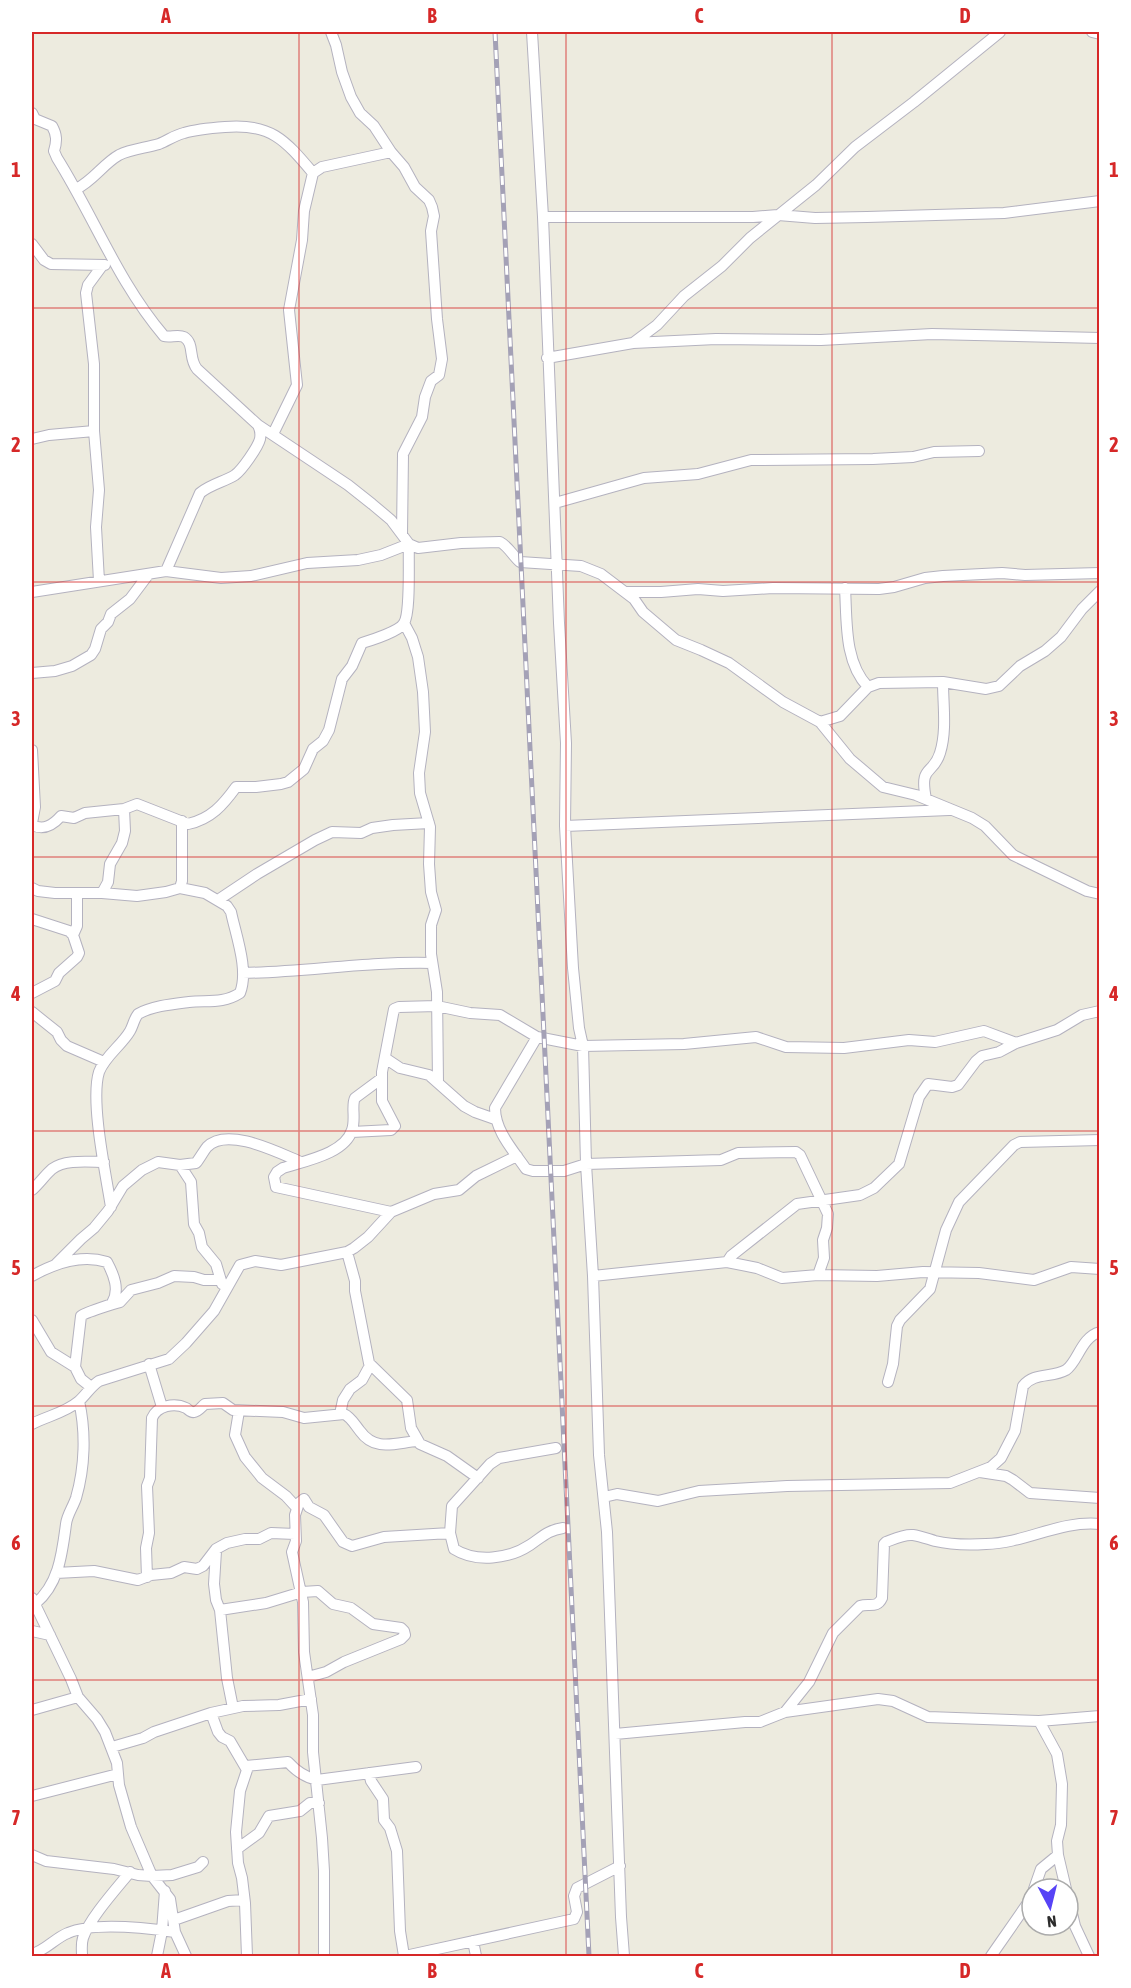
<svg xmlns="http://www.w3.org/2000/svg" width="1131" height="1988" font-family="'Asap Condensed',sans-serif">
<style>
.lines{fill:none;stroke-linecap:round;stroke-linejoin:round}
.minor-casing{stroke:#b4b2bf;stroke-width:12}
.minor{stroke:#fff;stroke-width:10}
.rail-casing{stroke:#a4a1b6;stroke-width:5}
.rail{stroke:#fff;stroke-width:3;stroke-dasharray:9;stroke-linecap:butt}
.grid{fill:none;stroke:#d62828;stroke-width:1.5;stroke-opacity:0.55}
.neatline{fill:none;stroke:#d62828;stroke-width:2}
.grid-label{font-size:20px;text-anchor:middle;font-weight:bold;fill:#d62828}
</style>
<rect width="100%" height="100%" fill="#edebdf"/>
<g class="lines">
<defs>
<path id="minor" d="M331,32L336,45L342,72L351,97L360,113L374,126L391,152L404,167L415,187L429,200L432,207L434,216L431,231L437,319L442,359L439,375L431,381L425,397L422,417L403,454L402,534
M532,32L543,217L559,623L566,743L565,826L573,968L579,1028L583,1046L586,1164L593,1276L599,1455L607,1532L621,1917L624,1956
M1092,32L1100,34
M32,113L35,119L52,126C57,135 57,141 54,151L57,158C94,217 118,282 164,336C170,338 178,334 184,337C195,344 188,358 197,369L258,425L348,485L372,504L391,520L409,544L418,548L461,543L500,542C508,546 513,556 520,562L581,566L601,574L634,599L643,612L676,640L701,650L729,663L783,702L820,722L850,759L883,787L916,795L972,818L985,826L1013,855L1087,891L1100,894
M76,189C93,181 103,164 119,155C131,149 146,148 159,144C167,141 175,135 184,133C197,129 211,128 225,127C271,123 285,140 313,173
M543,217H753L778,215L815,218L867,217L1004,213L1100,201
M32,244L44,260L51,264L105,265
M633,343L716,339L821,340L932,334L1100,338
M547,358L633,343L657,325L684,296L722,266L750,238L816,185L855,147L914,102L1000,32
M273,434L297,385L289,310L302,240L304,211L313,173L322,167L391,152
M32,439L49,435L94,431
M555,503L644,478L698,474L751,460L873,459L913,457L934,452L979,451
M99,581L96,527L99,490L94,431V364L86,293L88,285L102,266
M845,588C847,621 844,662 868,687
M32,592L166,571L200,493C211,484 224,482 235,475C242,470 258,447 260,439C261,434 260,429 258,425
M625,592H661L698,589L723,591L773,588L879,589L894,587L925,578L943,576L1002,573L1025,575L1100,573
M404,623L412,638L418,657L423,692L425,732L419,773L420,793L430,827L429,864L431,892L436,910L431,925V954L437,992L438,1083
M32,673L55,671L72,666L91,655L95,649L101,629L108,622L111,614L130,599L148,575
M820,722L840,716L868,687L879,683L943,682L986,689L999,686L1020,666L1045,651L1061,637L1082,609L1100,591
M32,750L35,807L32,823
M926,799C919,764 933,776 940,753C947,731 943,705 943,682
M32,825C44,831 53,825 61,816L74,818L85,813L124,809L137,804L188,824C211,819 223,805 236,787H256L281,784L288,782L304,769L313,749L323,741L329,730L342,679L352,666L362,643C372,640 400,631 404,623C411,612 408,559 409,544L381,555L358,560L307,563L251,576L221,578L166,571
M565,826L949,810
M32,888L38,891L55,893H102L137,896L166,892L180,888L205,893L227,906L231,912C236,936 249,970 240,993C223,1004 207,1000 189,1002C173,1004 152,1006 138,1014C134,1019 133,1026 130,1031C122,1045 105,1056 99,1072C90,1101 106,1175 111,1207
M180,888L182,881V821
M102,893L108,882L110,864L122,843L125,831L124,809
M218,900L257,874L315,840L332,832L361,833L372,828L393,825L429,823
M32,919L69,931L73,935L79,953L77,957L59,973L55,981L32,993
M73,935L77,926V894
M243,973C306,972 369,961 432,963
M32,1012L57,1032L61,1040L67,1046L104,1062
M537,1037L495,1108C495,1131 513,1150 526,1169L533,1171H564L586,1164L721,1160L738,1153L796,1152L800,1155L828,1214L827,1228L823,1240L824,1258L818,1275
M385,1058L400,1068L429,1075L464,1106L475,1112L495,1119
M382,1078L355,1098C351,1105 356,1119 352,1130C345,1154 304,1161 283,1168L277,1172L274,1177L276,1187L391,1212
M352,1132L391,1130L395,1126L382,1101V1072L394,1009L399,1007L437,1006L470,1013L500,1015L537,1037L583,1046L684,1044L756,1037L786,1047L844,1048L909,1040L935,1042L984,1031L1016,1043
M180,1165L191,1182L194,1224L199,1233L202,1247L216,1264L222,1284
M32,1190C39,1184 45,1175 52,1169C65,1159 89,1162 104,1162
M347,1252L355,1281V1291L369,1363L407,1400L411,1428L420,1444L447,1456L478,1478
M727,1262L731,1256L797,1204L860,1195L874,1188L899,1164L919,1097L928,1084L952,1087L958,1085L976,1061L982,1056L999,1052L1016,1043L1057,1030L1082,1015L1100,1011
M56,1264L81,1239L94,1228L108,1211L123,1186L142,1170L158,1162L180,1165L196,1163C200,1158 203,1152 207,1147C227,1126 279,1153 301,1162
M32,1276C55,1263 81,1254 107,1262C114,1275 120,1290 112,1303
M593,1276L727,1262L757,1268L782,1278L818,1275L877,1276L923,1272L979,1273L1034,1280L1071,1267L1100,1269
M32,1320L51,1352L75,1367L81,1379L91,1387
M149,1364L162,1407
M75,1367L81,1316C84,1313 115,1303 120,1302L131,1290L158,1283L174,1276L194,1277L204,1280H219
M888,1382L893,1364L897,1326L900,1320L930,1289L946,1230L959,1202L1014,1145L1020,1142L1100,1140
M239,1411L235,1435L245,1457L262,1478L286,1496L297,1508
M340,1414L343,1400L350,1389L362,1380L368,1369L372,1367
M32,1424C47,1416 65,1413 79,1401C86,1395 90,1387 99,1381L169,1359L186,1343L214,1311L240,1265L255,1261L281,1265L347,1252L354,1248L368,1237L391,1212L434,1194L459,1190L476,1176L517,1156
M556,1448L499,1458L490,1464L452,1506L450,1533L454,1549C476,1563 509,1559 530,1545C542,1537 548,1530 563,1528
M980,1472L1006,1476L1013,1480L1030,1493L1100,1498
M604,1497L617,1494L658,1501L699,1491L787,1486L950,1483L991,1467L1001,1458L1015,1431L1023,1386C1034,1372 1052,1378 1066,1370C1078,1362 1081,1337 1100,1332
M216,1551L214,1584L216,1600L220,1610L227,1678L233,1708
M56,1573L94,1571L138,1580L151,1575L171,1573L184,1567L197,1569L203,1566L216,1549L227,1543L245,1539H259L271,1533L295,1534
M147,1577L146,1548L149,1533L147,1486L150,1478L152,1418C157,1406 174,1402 186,1408C188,1409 191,1413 194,1412C198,1412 202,1406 205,1404L223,1403L233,1410L283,1412L304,1418L344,1414C351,1417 355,1425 360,1431C375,1452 395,1443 417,1441
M32,1598L71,1679L78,1697L97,1719L105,1732L117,1763L119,1785L131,1827L152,1876L170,1899L175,1932L186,1956
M35,1604C59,1584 62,1554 66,1524C67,1515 73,1507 76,1498C85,1467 86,1432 79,1401
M220,1610L266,1603L302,1592L318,1591L333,1604L351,1608L373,1624L401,1628L404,1631L405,1635L401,1639L344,1662L326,1672L308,1677
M32,1631L50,1635
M32,1710L78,1697
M785,1712L809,1682L833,1633L860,1606C869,1603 877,1609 882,1598L884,1544L886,1542C894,1539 904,1534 913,1535C920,1536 928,1539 935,1541C952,1545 969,1545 986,1544C1026,1543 1060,1520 1100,1524
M211,1713L218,1732L222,1737L230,1741L247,1770L240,1791L236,1832L238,1863L242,1878L245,1903L247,1956
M1039,1721L1057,1754L1062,1784L1061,1825L1057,1841L1058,1855L1066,1889
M615,1734L745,1722H760L785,1712L878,1699L893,1701L928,1717L1039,1721L1100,1716
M112,1747L143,1738L154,1732L211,1713L243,1706L279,1705L311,1699
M246,1766L288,1762C296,1771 304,1777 317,1780L416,1767
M369,1773L371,1781L383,1799L384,1820L390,1828L397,1851L400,1931L404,1956
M32,1796L118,1774
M237,1849L259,1833L269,1816L300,1811L310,1803H319
M32,1855L46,1861L114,1869L138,1875L152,1876L172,1875L198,1867L203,1862
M1034,1889L1041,1869L1058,1855
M1068,1897L1075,1926L1089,1956
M174,1920L228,1901L244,1900
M473,1941L476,1956
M32,1954C45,1951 55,1938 68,1933C93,1922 147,1928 175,1932
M82,1956C82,1950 81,1944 83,1938C89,1919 117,1888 130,1872
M157,1956L162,1931L165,1891
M324,1956V1871L322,1838L313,1752V1715L304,1652L303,1602L292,1552L296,1541L295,1515L299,1503L304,1499L309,1507L324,1515L343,1542L352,1546L384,1537L450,1533
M405,1956L574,1919L577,1912L574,1896L577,1888L620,1866
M991,1956L1032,1897"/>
</defs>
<use href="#minor" class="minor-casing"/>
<use href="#minor" class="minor"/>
<defs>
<path id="rail" d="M495,32L589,1956"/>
</defs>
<use href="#rail" class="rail-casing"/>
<use href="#rail" class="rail"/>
</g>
<path class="grid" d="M299,32V1956M566,32V1956M832,32V1956M32,308H1100M32,582H1100M32,857H1100M32,1131H1100M32,1406H1100M32,1680H1100"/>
<rect width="1131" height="1988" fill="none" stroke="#ffffff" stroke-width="66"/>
<g transform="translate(1050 1907) rotate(173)"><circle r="28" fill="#ffffff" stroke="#ababab" stroke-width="1.5"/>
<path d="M0-4.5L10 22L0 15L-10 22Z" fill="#5743f6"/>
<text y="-9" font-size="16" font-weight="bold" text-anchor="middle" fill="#2c2c2c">N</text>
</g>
<rect x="33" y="33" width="1065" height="1922" class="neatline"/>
<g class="grid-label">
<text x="166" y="23">A</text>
<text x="432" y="23">B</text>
<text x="699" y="23">C</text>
<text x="965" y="23">D</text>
<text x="16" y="177">1</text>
<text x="1114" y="177">1</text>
<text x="16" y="452">2</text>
<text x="1114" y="452">2</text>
<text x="16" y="726">3</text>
<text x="1114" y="726">3</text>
<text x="16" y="1001">4</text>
<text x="1114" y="1001">4</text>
<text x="16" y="1275">5</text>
<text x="1114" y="1275">5</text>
<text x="16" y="1550">6</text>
<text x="1114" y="1550">6</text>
<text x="16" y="1825">7</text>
<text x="1114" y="1825">7</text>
<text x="166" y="1978">A</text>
<text x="432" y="1978">B</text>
<text x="699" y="1978">C</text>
<text x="965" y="1978">D</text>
</g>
</svg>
